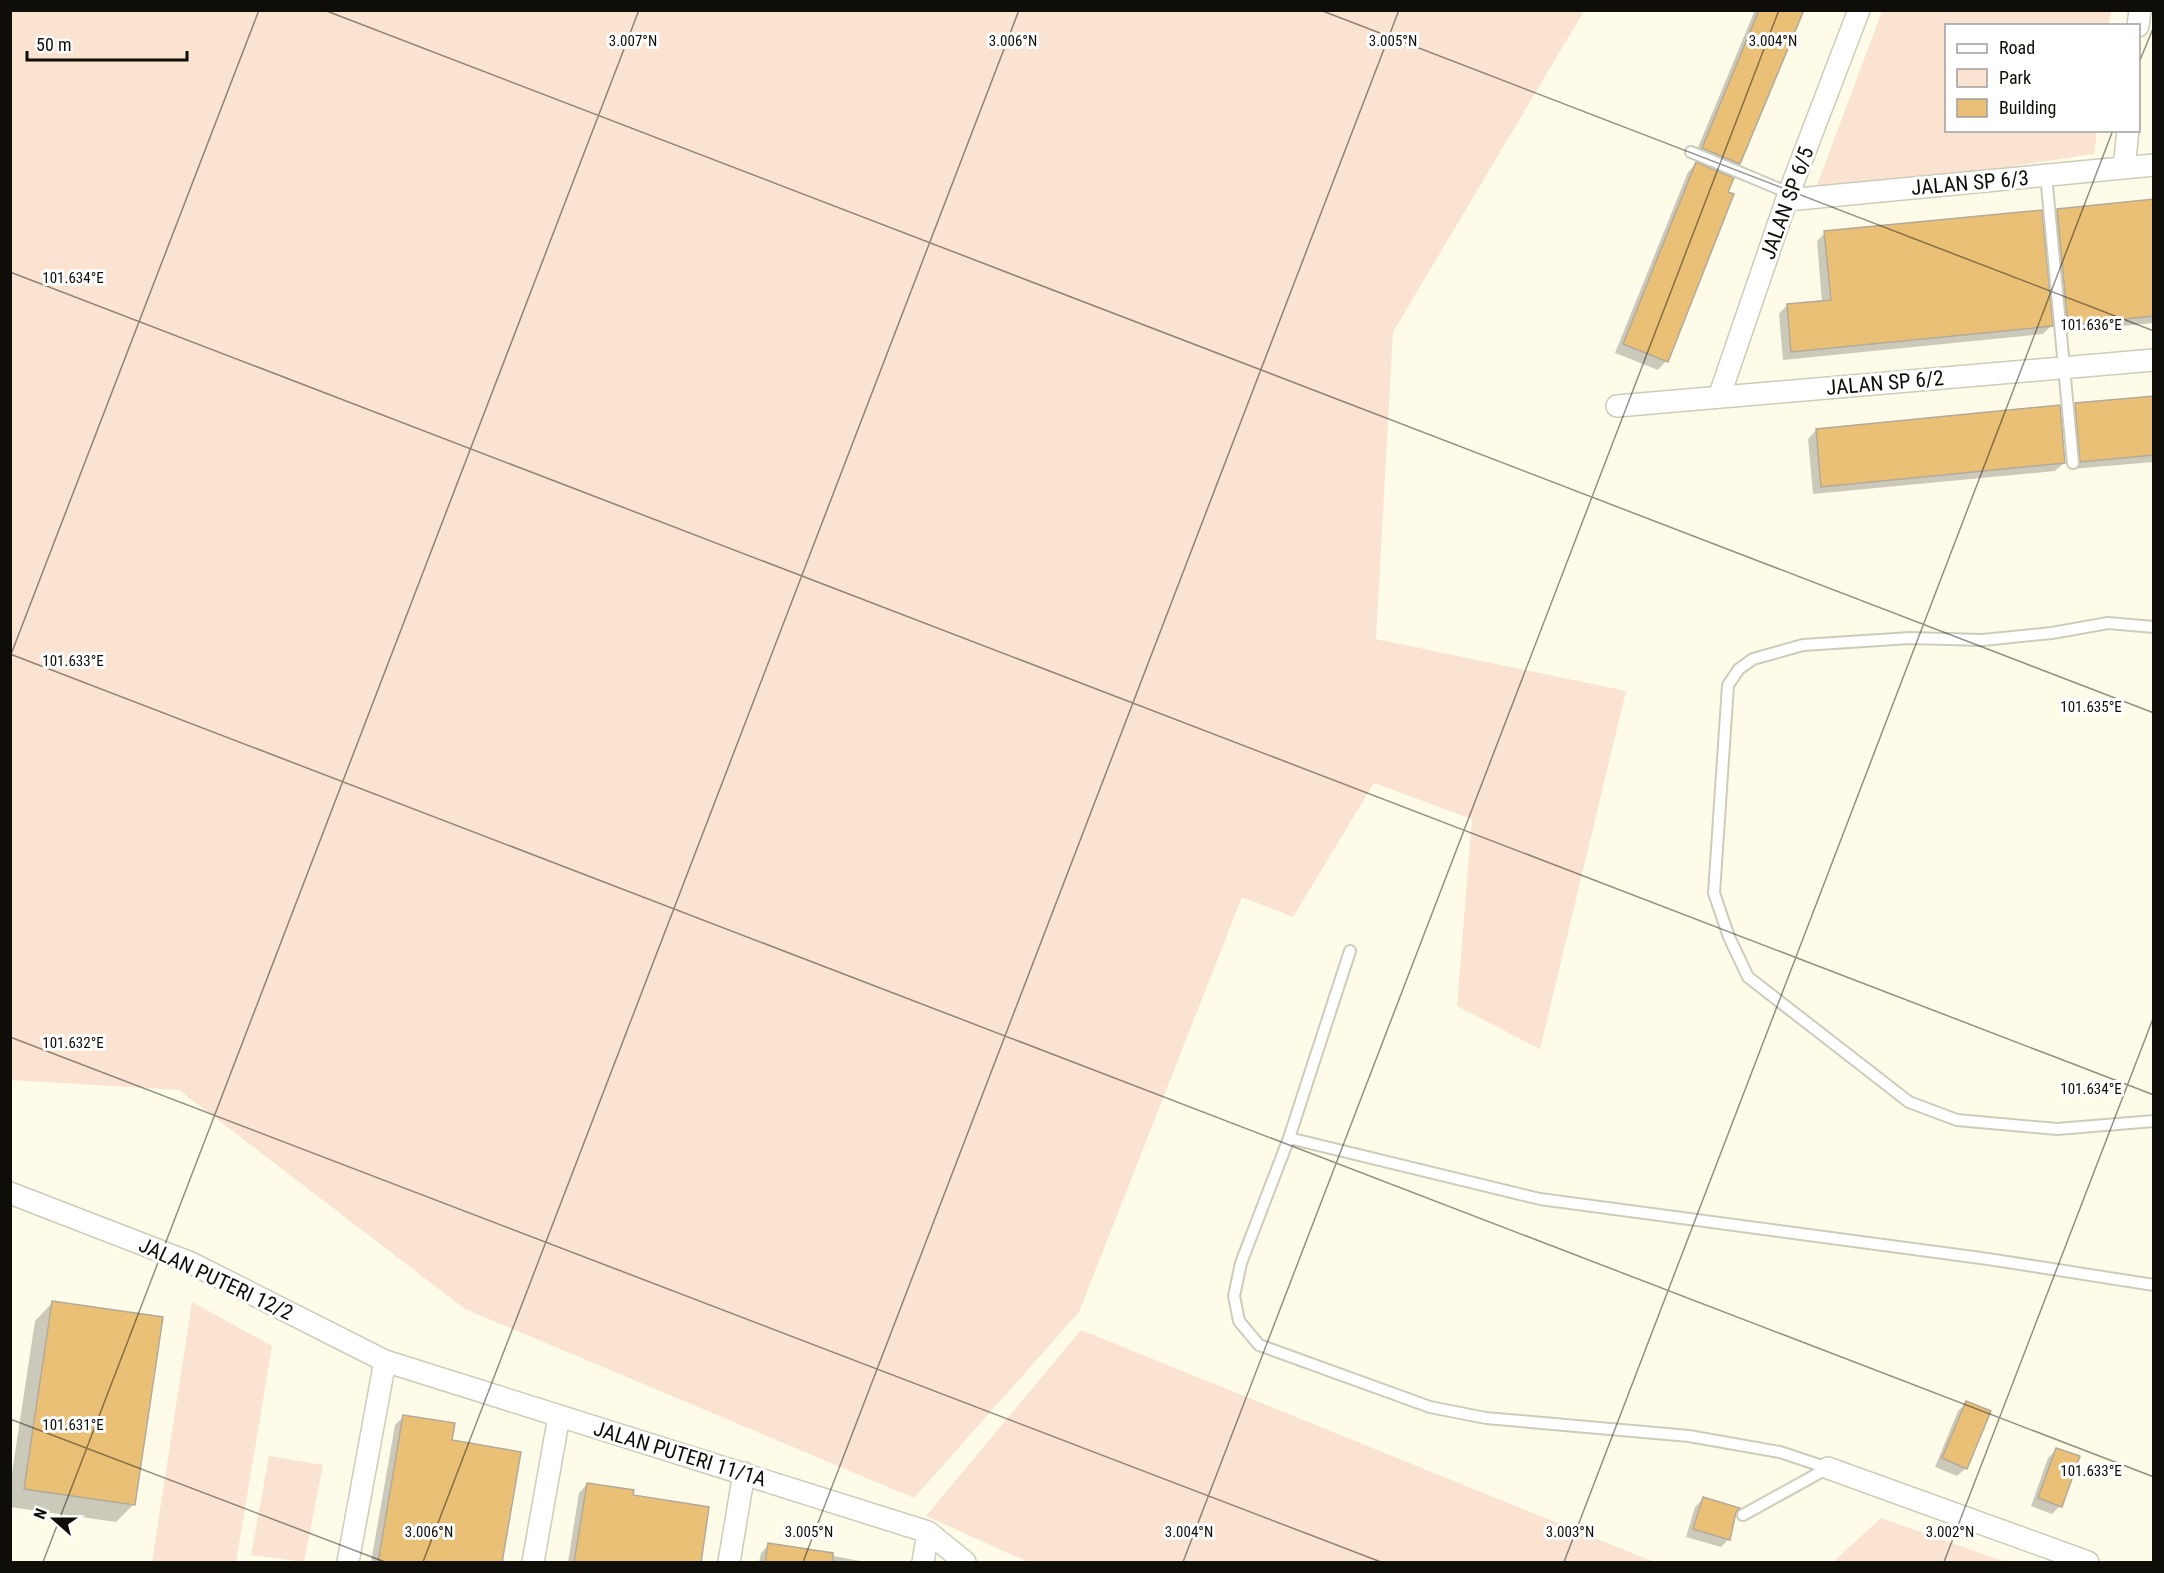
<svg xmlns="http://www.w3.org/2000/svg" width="2164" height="1573" font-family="'Roboto Condensed',sans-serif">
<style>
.green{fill:#fae3d1}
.shadow{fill:#0003}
.building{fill:#eac076;stroke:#b3aa9a;stroke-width:1.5}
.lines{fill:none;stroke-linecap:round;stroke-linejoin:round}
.service-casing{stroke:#cdccba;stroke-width:14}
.minor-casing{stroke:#cdccba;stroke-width:24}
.service{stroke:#fff;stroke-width:10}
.minor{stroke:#fff;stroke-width:21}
.ticks{fill:none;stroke:#0e0d07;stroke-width:1.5;stroke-opacity:0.45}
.labels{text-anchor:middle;stroke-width:6;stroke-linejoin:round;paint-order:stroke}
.street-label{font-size:21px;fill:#0e0d07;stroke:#fff}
.ticks-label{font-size:15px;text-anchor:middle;fill:#0e0d07;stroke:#fff;stroke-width:6;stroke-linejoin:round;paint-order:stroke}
</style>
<rect width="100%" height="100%" fill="#fefce9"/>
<path class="green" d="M10,11H1584L1393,332L1376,639L1626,691L1540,1049L1457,1006L1472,819L1374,783L1293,917L1242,897L1079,1312L914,1498L465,1309L179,1090L11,1080Z
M1882,11H2111L2109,25L1946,26V130L2097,131L2094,154L1813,196Z
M192,1302L272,1346L236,1562H152Z
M1081,1330L1654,1562H1028L926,1516Z
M269,1456L323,1465L304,1562L251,1555Z
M1881,1518L2006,1562H1833Z"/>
<path class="shadow" d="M1755,10H1802L1739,163L1730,172L1694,157Z
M1696,164L1732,195L1666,361L1658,370L1615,353L1688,172Z
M2154,201V323L2060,332L2049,219L2057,210Z
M1825,233L2051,326L2043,334L1783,360L1779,314L1787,305L1822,302L1817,241Z
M2154,397V462L2072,469L2067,413L2076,405Z
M1816,430L2064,463L2055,471L1813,494L1808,439Z
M52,1303L134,1504L116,1522L10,1507V1486L35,1321Z
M1967,1403L1966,1468L1957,1476L1935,1467L1958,1411Z
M404,1416L500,1562H371L395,1425Z
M2057,1449L2060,1506L2052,1514L2031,1506L2048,1458Z
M587,1484L631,1497L699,1562H568L579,1493Z
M1703,1499L1735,1511L1729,1539L1721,1547L1686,1537L1695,1507Z
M769,1544L866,1562H759L761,1553Z"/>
<path class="building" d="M1759,10H1804L1740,164L1702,148Z
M1696,162L1734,178L1728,192L1734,194L1668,362L1623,344Z
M2154,199V316L2068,325L2057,209Z
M2042,210L2053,326L1791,352L1787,304L1831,300L1824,231Z
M2154,396V455L2080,462L2075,403Z
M2060,405L2065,463L1821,487L1816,429Z
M52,1301L163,1317L135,1505L24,1489Z
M1966,1401L1991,1411L1967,1469L1942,1458Z
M403,1415L455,1423L452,1440L521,1452L502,1563H378Z
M2056,1448L2080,1456L2062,1507L2038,1498Z
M587,1483L634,1490L633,1495L709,1507L701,1563H574Z
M1703,1497L1740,1508L1736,1512L1730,1540L1693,1529Z
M768,1543L833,1553V1563H765Z"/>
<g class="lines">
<defs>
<path id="service" d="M1691,152L1789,193
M2046,175L2073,463
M2154,627L2108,623L2052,633L1983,640L1910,638L1803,645L1753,659L1739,669L1728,685L1714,893L1729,937L1748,977L1909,1102L1957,1120L2057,1129L2154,1121
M1350,951L1289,1138L1241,1263L1234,1296L1239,1321L1259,1345L1430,1407L1486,1418L1689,1436L1780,1452L1828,1468
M1289,1138L1540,1199L1988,1259L2154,1285
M1743,1515L1828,1468"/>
<path id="minor" d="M2138,26L2140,10
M2124,168L2128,130
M1787,200L2154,165
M1719,397L1789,193L1859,10
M1617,406L2154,360
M10,1193L191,1263L385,1361L928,1532L965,1562
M1828,1468L2088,1562
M348,1562L385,1361
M533,1562L559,1416
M729,1562L744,1473
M923,1562L928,1532"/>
</defs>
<use href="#service" class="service-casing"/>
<use href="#minor" class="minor-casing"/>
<use href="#service" class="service"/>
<use href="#minor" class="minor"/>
</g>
<path class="ticks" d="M324,10L2154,713M1320,10L2154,331M2138,65L2154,26M10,272L2154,1095M10,654L2154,1477M10,657L259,10M10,1037L1381,1562M10,1419L385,1562M43,1562L639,10M423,1562L1019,10M803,1562L1399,10M1183,1562L1779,10M1564,1562L2113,130M1944,1562L2154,1016"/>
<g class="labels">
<g class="street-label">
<text transform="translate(1970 183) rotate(-5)" y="7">JALAN SP 6/3</text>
<text transform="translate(1787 203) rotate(-70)" y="7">JALAN SP 6/5</text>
<text transform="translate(1885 383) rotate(-5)" y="7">JALAN SP 6/2</text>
<text transform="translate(216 1279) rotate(25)" y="7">JALAN PUTERI 12/2</text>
<text transform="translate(680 1454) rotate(17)" y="7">JALAN PUTERI 11/1A</text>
</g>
</g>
<g class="ticks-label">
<text x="633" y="46">3.007°N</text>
<text x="1013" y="46">3.006°N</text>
<text x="1393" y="46">3.005°N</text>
<text x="1773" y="46">3.004°N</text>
<text x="73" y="283">101.634°E</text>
<text x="2091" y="330">101.636°E</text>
<text x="73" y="666">101.633°E</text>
<text x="2091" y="712">101.635°E</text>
<text x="73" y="1048">101.632°E</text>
<text x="2091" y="1094">101.634°E</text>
<text x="73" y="1430">101.631°E</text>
<text x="2091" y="1476">101.633°E</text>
<text x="429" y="1537">3.006°N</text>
<text x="809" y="1537">3.005°N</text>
<text x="1189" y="1537">3.004°N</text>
<text x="1570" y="1537">3.003°N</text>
<text x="1950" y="1537">3.002°N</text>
</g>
<rect width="2164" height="1573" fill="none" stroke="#0e0d07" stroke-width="24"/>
<rect x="1945" y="24" width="195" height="108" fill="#ffffff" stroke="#9f9e9c" stroke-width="1.5"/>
<rect x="1957" y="44" width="30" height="9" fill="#ffffff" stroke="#9f9e9c" stroke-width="1.5"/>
<text x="1999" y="54" font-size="18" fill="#0e0d07">Road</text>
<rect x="1957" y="69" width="30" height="18" fill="#fae3d1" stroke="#9f9e9c" stroke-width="1.5"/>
<text x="1999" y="84" font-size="18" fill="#0e0d07">Park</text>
<rect x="1957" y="99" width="30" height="18" fill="#eac076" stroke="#9f9e9c" stroke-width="1.5"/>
<text x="1999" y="114" font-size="18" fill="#0e0d07">Building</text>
<g transform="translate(54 1519) rotate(291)" stroke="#ffffff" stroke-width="4.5" paint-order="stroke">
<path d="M0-4.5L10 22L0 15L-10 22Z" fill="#0e0d07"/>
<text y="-9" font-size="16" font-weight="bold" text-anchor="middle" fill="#0e0d07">N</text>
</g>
<path d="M27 51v9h160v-9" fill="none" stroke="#0e0d07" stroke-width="3"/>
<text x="36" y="51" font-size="18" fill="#0e0d07" stroke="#ffffff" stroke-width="4.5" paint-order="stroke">50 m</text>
</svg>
